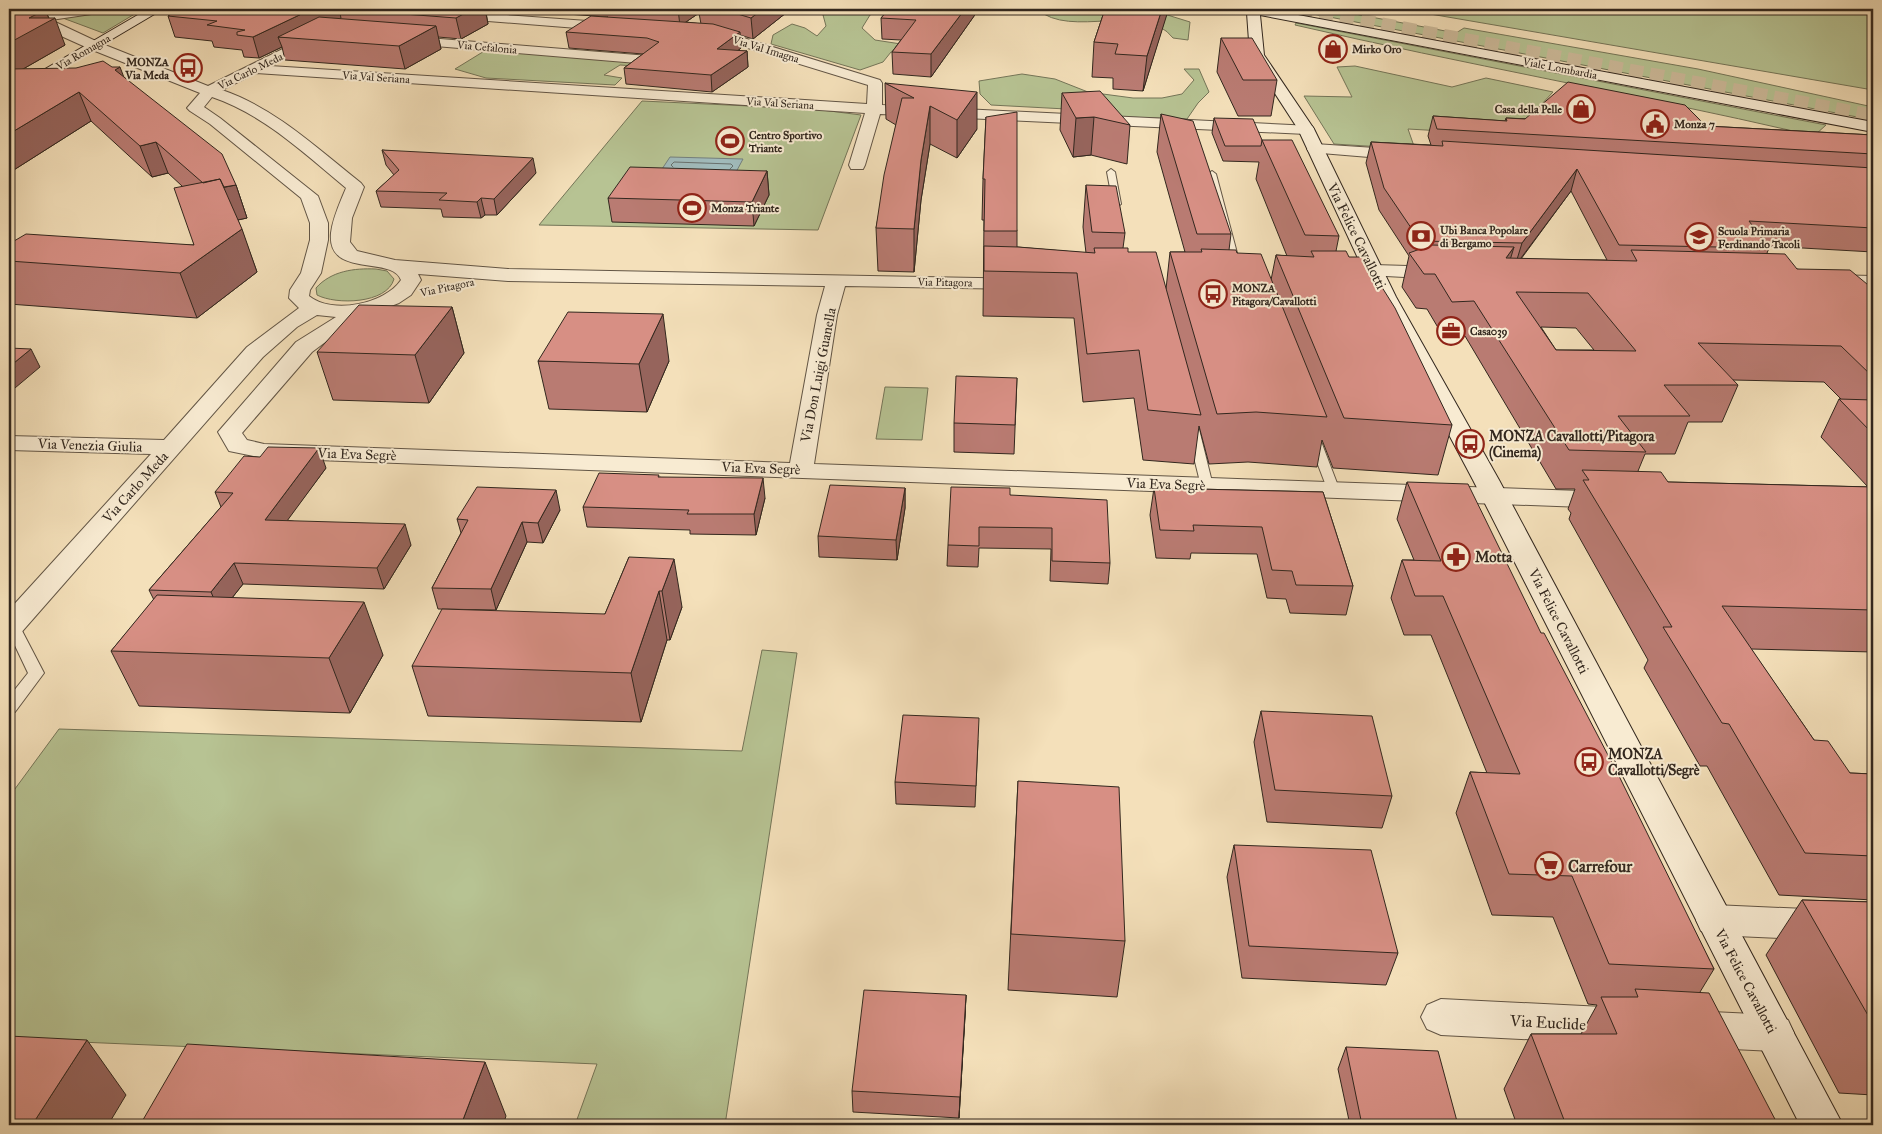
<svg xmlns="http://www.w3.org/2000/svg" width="1882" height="1134" font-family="'IM FELL Great Primer',serif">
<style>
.green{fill:#b7c393;stroke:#747558}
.water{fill:#a0baba;stroke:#747f7c}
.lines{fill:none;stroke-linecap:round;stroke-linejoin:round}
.shore{stroke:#69706c;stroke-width:1}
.highway-tunnel{stroke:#cdbb9b;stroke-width:14;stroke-dasharray:14 7;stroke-linecap:butt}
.lane-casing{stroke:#625545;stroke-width:2}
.street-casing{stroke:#625545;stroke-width:2}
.secondary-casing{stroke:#32271e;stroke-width:2}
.lane{fill:#f8ebd2;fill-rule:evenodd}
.street{fill:#f8ebd2;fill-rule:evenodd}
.secondary{fill:#f8ebd2;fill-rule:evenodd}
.wall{fill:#b97b72;stroke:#32271e;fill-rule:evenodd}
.shaded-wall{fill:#96645c;stroke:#32271e}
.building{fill:#d78f84;stroke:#32271e;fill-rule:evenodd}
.labels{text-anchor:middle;stroke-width:4;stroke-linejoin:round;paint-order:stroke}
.far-street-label{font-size:11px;fill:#32271e;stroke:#f8ebd2}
.far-poi-label{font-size:11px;font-weight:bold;fill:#32271e;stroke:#f8ebd2;text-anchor:start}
.street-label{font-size:14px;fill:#32271e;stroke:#f8ebd2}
.poi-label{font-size:14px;font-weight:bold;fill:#32271e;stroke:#f8ebd2;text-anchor:start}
.near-poi-label{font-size:16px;font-weight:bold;fill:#32271e;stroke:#f8ebd2;text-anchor:start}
.near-street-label{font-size:16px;fill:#32271e;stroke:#f8ebd2}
</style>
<rect width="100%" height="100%" fill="#f4e0ba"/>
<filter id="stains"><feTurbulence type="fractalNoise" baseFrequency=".004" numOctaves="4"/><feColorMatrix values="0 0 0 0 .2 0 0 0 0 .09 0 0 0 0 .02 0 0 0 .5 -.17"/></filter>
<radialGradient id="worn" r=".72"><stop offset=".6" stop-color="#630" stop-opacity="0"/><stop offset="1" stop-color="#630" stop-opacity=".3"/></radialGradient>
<path class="green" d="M107,9H143L103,33L60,17Z
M832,9H930L877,11L870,15L862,28L875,40L901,44L927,52H891L883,62L860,70L771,44L773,35L792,24L805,28L817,36L826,26L823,15Z
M1037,9H1148L1190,22L1188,40L1173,38C1144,0 1071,40 1037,9Z
M1287,9H1312L1351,16L1355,14L1456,33L1464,28L1698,69L1873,107V120Z
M1401,9H1873V90Z
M1296,23L1826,125L1815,135L1802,133C1633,94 1463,64 1295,25Z
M486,50L641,62L637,66L620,65L604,75L622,78L615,85L486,78L455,69Z
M1355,66L1452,87L1486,78L1553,92L1513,135L1408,129L1415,149L1334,144L1304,96L1352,97L1337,67Z
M1184,69H1199L1209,92L1198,103L1187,119L1125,117L1066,109L991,105L980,94L979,81L1022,74L1055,79L1088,92L1133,98H1162L1182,94L1194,80Z
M642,101L814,109L861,115L818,230L539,225Z
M376,269L387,271L394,279C387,304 336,305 317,295L316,288C331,271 354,268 376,269Z
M885,387L928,388L922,440L876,439Z
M762,650L797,653L725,1125H663L664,1120H621L618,1125H575L597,1064L9,1039V797L59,729L742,751Z"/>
<path class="water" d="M670,157L743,159L735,174L660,172Z"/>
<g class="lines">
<path class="shore" d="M673,167L671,165L674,162L731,164L733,166L730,169"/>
<path class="highway-tunnel" d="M1299,9L1873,116"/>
<defs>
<path id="lane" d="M1111,169L1115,172L1121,204L1117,207L1113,204L1107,172Z
M1212,171L1216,174L1241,268L1239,270L1231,268L1208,174Z
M1192,421L1198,425L1213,486L1211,489H1203L1201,486L1186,425Z
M1313,432L1319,436L1340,491L1339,494L1334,495L1328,491L1307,436Z
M12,620L19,625L44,673L15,712L9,713V697L28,673L9,633V621Z"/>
<path id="street" d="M11,9H27L39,15L76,9H104L98,13L51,20L100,43L208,86L363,9H378L376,12L270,66L867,104L868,85L715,38L700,36L698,33L705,29L721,31L880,80L882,83V105L1312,126L1314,129L1312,132L1306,134L880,114L865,165L863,169H851L849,165L865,113L256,73L222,90C275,108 318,149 361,183L364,187L352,218L350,242L357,251L395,260L508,269L1027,279L1030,283L1027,287L1020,289L845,286L837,315L814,464L1609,492L1618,495L1622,500L1618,505L1609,508L264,458L229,451L218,432L296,342L336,317L317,315L297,327L263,357L19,635L9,637V610L151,454L9,450V436L164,440L247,347L299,308L289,298L290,290L301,273L310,240V223L301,198L210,124L190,111L187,108L200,93L90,49L30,22ZM212,97C263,114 305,154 346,188C340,203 333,217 331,233C327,279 392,255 401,280C385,304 332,315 309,296L310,290L321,273L328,240V223L318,196L220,118L204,107ZM418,274L508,281L825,286L817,315L790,463L264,444L247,440L242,433L312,352L340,331L378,311L399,303L411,295L421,280Z
M479,13L615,23L621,27L615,31L475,20L473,17Z
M404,36L649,56L656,60L649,64L399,43L397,40L399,37Z
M1315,144L1405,150L1413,155L1405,160L1309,152L1307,149Z
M1374,265L1442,267L1449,269L1452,273L1449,277L1442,279L1367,275L1364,271L1367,267Z
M1828,275L1873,276V288L1821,285L1818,281L1821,277Z
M1714,905L1873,912V942L1714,935L1701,931L1696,920L1701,909Z
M1441,999L1623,1008L1637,1013L1643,1026L1637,1039L1623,1044L1441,1035L1427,1029L1421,1017L1427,1005Z
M1691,1011L1774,1015L1788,1020L1794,1033L1788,1046L1774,1051L1691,1047L1677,1042L1671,1029L1677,1016Z"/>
<path id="secondary" d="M148,9H163L9,100V90Z
M1241,9H1266L1873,122V132L1260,15L1264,55L1314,129L1396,297L1499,480L1843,1125H1800L1473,480L1376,297L1298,129L1250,55L1247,13Z"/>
</defs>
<use href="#lane" class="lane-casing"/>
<use href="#street" class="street-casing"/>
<use href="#secondary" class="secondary-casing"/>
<use href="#lane" class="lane"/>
<use href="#street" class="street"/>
<use href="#secondary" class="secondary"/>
</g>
<path class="wall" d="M9,9L46,12L49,18L65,45L23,69L124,77L236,185L247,218L238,220L257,272L197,318L9,304V244L194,245L182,186L168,173L152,177L91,121L9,173Z
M180,9H791L753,39L740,35L741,48L738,51H747L748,67L712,92L626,84L624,68L643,54L569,48L566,32L608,17L512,10L506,13L486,12L488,24L461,39L438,37L441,49L405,69L285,60L282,47L259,58L244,57L242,50L214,47L212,41L175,37L168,16ZM699,13L701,24L686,22Z
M889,9H979L931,77L893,74L892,52L901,40L882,39L881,18Z
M1105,9H1168L1143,91L1113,89V78L1092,77L1094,42Z
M1221,38L1277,80L1271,116H1238L1217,72Z
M885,83L977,129L957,158L930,144L921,200L914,272L878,271L876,228L896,125L886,119Z
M1062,93L1130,125L1127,164L1091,155L1073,157L1060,130Z
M1161,114L1231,234L1229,250L1237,253L1271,280L1276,255L1287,256L1256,179L1259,162L1223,161L1212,133L1214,118L1262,140L1339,236L1336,251L1349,257L1452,425L1438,475L1333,468L1322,440L1317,467L1248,462L1209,464L1199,426L1194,464L1143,460L1134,398L1083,402L1074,318L983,316L984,220H982L983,179L986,117L1017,231V247L1086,253L1083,227L1086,185L1125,233L1123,248L1166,289L1170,252H1185L1157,152Z
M1433,116L1505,121L1506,118L1706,126L1873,135V252L1767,246L1769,248L1767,253L1797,269L1873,289V652L1751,649L1814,740L1850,773L1873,774V900L1779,895L1707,766H1700L1644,668L1648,660L1569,519L1571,513L1568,509L1575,489H1556L1465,336H1443L1427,309L1416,308L1402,287L1409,256L1379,210L1366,163L1371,142L1431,145L1428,136ZM1571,191L1607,260L1521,259ZM1541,327L1576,328L1594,350H1556ZM1733,380L1824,382L1841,399H1839L1821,437L1868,487L1668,482L1638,471L1645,454H1675L1688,422H1722L1738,385Z
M382,150L536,173L497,215H485L481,218L443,217L441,209L381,207L376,191L394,175L386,165Z
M767,171L769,195L754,226L612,222L608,198Z
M452,307L464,353L429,403L333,400L317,352Z
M538,361H669L647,412L549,409Z
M1017,378L1014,454L954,452V423Z
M326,468L287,520L411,545L384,589L243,584L232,598L383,655L350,713L139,706L111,651L154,600L149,590L221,507L215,492Z
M659,477L765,498L756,535L690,534V530L587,527L583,507Z
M1407,482L1541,633L1714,969L1700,992L1778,1125H1517L1504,1089L1531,1034H1581L1597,1005L1588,1004L1553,917L1492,915L1456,813L1470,772L1487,773L1431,635H1404L1391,598L1402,560H1414L1397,519Z
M905,488V508L897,560L819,557L818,536Z
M1154,488L1323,492L1353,586L1346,615L1290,613L1286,599L1267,598L1257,554L1191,553L1190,559L1156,558L1150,515Z
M1010,495L1110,563L1108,584L1050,581L1051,549L979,548L978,567L947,566L948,545Z
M560,510L543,543L527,542L496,610L438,609L432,588L461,533L457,519Z
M629,557L682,607L670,640H667L641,722L428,716L412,666L605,614Z
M1261,711L1392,796L1382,828L1267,822L1254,742Z
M978,740L975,807L896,804L895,782Z
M1018,781L1125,941L1117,997L1008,990Z
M1234,845L1398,953L1386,985L1242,978L1227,877Z
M1802,900L1873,902V1095L1839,1093L1766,955Z
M966,995L965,1016L959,1118L853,1112L852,1091Z
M1346,1047L1458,1125H1350L1338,1069Z"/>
<path class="shaded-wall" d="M38,9H66L46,12L50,21L55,18L65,45L9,77V43Z
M312,9H360H339L341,18L300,38L278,37L282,47L259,58L253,37Z
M470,9H485L488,24L461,39L456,18Z
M506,9H512V10L506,13Z
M678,9H699V13L680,26Z
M763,9H791L753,39L751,18Z
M965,9H979L931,77V54Z
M1162,9H1168V11L1143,91L1147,56Z
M436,26L441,49L405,69L399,46Z
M740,32L741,48L719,65L717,49Z
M747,51L748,67L712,92L711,75Z
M120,67L131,96L115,70Z
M79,92L91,121L9,173V134Z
M977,92V129L957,158V120Z
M930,106V144L921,200L914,272V229L921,160Z
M1094,117L1091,155L1073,157L1076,118Z
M156,142L168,173L152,177L140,146Z
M533,158L536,173L497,215L494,199Z
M1577,169L1571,191L1515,266L1522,243Z
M767,171L769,195L754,226L752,202Z
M236,185L247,218L223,223L211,190Z
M481,198L485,215L481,218L477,202Z
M242,229L257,272L197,318L180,273Z
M1514,247L1504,280L1506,258Z
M452,307L464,353L429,403L415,355Z
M663,314L669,361L647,412L639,364Z
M31,349L40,367L9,393V367Z
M319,448L326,468L273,540L265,520Z
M763,478L765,498L756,535L754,514Z
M905,488V508L897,560L896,540Z
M556,490L560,510L543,543L538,523Z
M522,522L527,542L496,610L491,589Z
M405,524L411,545L384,589L377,568Z
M674,559L682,607L670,640L662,591Z
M234,563L243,584L220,613L211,592Z
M659,591L667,640L641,722L631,673Z
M364,602L383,655L350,713L329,658Z
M966,995L965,1016L959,1118L960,1097Z
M87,1040L126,1095L108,1125H32Z
M485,1062L506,1116L503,1125H461Z"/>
<path class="building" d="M9,9H43L45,10L29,18H55L9,43Z
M180,9H312L253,37L237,35V32L245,30L207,25L217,21L168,16Z
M339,9H473L456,18Z
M721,9H763L751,18Z
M889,9H965L931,54L892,52L916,20L881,18Z
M1105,9H1162L1147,56L1115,54L1118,44L1094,42Z
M591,16L713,24L740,32L717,49L747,51L711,75L624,68L659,42L647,38L566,32Z
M319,17L436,26L399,46L278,37Z
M1221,38H1252L1277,80H1243Z
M103,61L112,67H120L115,70L222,154L236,185L224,187L220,179L203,183L156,142L140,146L79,92L9,134V69L76,68Z
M1568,82L1685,105L1706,126L1873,135V154L1437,129L1433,116L1507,121L1506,118L1525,119Z
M885,83L977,92L957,120L930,106L921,160L914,229L876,228L884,175L902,98H914Z
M1100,91L1130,125L1094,117L1076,118L1062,93Z
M1017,112V231H984L985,179H983L986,117Z
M1161,114L1193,121L1231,234H1197Z
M1214,118L1253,119L1262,140L1261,146H1225Z
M1262,140H1292L1339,236L1305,235Z
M1442,141L1873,168V228L1749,221L1769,248L1619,245L1577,169L1522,243L1420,241L1384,188L1371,142L1443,146Z
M382,150L533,158L494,199L481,198L477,202L439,200L447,193L376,191L399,170Z
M630,167L767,171L752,202L608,198Z
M220,179L242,229L180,273L9,261V244L26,234L194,245L174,188Z
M1086,185L1116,186L1125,233L1092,232Z
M1431,245L1514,247L1506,258L1637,261L1631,250L1785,254L1797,269L1850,270L1873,289V377L1841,346L1698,343L1738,385H1664L1690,416H1618L1646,452L1569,450L1474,301L1452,302L1435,274H1424L1409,253ZM1516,292L1588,293L1636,351L1556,350Z
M984,246L1018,247L1095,253L1094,248H1128V252H1156L1201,415L1148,410L1139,350L1087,354L1077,273L984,271Z
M1201,249L1236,250L1237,253L1261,254L1327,417L1256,412L1217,414L1170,252H1202Z
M1311,251H1346L1349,257H1363L1395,308L1452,425L1344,418L1276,255L1314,257Z
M359,305L452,307L415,355L317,352Z
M568,312L663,314L639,364L538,361Z
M9,348L31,349L9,367Z
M956,376L1017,378L1015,425L954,423Z
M1839,399L1873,400V434Z
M268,447L319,448L265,520L405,524L377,568L234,563L211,592L149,590L233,493L215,492L244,456L260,457Z
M1582,470L1661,472L1668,482L1873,487V610L1722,606L1814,740L1828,741L1850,773L1873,774V856L1805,853L1729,724L1722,723L1663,627H1672L1583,480H1589Z
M599,473L659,475L658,477L763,478L754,514H687L689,510L583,507Z
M1407,482L1468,484L1541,633H1544L1619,776L1714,969L1609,964L1572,876L1509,874L1470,772L1520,774L1443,596H1415L1402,560L1441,561Z
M830,485L905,488L896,540L818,536Z
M477,487L556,490L538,523L522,522L491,589L432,588L468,520L457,519Z
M951,487L1010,488V495L1107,500L1110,563L1052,561V528L979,527V546L948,545Z
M1154,488L1323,492L1353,586L1296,585L1292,571L1272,570L1262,527L1193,525L1194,531L1160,530Z
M629,557L674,559L662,591H659L631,673L412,666L442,609L605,614Z
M157,595L364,602L329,658L111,651Z
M1261,711L1372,716L1392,796L1275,790Z
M903,715L979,718L976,786L895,782Z
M1018,781L1119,787L1125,941L1011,934Z
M1234,845L1371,850L1398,953L1249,946Z
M1802,900L1873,902V1024Z
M1635,989L1709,993L1778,1125H1566L1531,1034H1617L1601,997H1638Z
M864,990L966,995L960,1097L852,1091Z
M9,1036L87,1040L32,1125H9Z
M187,1044L485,1062L461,1125H140Z
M1346,1047L1438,1051L1458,1125H1362Z"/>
<defs>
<symbol id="shop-ring" viewBox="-11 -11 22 22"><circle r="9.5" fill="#f8ebd2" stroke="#8f2418" stroke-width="1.5"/><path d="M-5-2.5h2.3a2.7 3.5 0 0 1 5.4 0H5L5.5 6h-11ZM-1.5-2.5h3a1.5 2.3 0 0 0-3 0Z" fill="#8f2418"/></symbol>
<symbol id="bus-ring" viewBox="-11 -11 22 22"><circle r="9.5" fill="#f8ebd2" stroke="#8f2418" stroke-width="1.5"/><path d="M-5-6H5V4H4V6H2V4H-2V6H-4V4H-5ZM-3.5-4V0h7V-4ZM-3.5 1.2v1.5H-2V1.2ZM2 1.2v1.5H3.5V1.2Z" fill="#8f2418"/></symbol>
<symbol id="civic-ring" viewBox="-11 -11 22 22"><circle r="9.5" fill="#f8ebd2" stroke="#8f2418" stroke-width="1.5"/><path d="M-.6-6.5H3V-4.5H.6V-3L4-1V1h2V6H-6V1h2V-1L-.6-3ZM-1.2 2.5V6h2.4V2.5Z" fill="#8f2418"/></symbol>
<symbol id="stadium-ring" viewBox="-11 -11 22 22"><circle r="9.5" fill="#f8ebd2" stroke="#8f2418" stroke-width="1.5"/><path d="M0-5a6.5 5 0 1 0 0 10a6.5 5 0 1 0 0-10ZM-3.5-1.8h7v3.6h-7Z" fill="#8f2418"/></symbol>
<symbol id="bank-ring" viewBox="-11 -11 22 22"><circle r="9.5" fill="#f8ebd2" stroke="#8f2418" stroke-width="1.5"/><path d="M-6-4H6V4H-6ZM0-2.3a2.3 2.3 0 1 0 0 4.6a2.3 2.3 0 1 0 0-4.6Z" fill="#8f2418"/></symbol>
<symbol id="school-ring" viewBox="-11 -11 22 22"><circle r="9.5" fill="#f8ebd2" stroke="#8f2418" stroke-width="1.5"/><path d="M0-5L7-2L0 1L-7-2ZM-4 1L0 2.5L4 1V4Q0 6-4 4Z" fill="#8f2418"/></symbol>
<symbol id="office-ring" viewBox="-11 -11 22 22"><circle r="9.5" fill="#f8ebd2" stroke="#8f2418" stroke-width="1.5"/><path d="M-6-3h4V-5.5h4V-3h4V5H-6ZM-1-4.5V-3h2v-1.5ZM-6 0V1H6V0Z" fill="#8f2418"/></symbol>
<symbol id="pharmacy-ring" viewBox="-11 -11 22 22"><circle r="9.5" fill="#f8ebd2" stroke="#8f2418" stroke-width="1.5"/><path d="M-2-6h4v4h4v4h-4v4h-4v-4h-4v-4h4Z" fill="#8f2418"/></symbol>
<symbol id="supermarket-ring" viewBox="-11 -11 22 22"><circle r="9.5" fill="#f8ebd2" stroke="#8f2418" stroke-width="1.5"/><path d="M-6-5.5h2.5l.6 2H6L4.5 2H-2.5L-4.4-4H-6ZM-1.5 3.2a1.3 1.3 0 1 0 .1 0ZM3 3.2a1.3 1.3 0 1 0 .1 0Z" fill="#8f2418"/></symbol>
</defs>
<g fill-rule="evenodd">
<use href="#shop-ring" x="1317" y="33" width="32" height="32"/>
<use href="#bus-ring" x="172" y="52" width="32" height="32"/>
<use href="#shop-ring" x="1565" y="93" width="32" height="32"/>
<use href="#civic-ring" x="1639" y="108" width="32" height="32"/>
<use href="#stadium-ring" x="714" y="125" width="32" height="32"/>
<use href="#stadium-ring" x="676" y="192" width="32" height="32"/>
<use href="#bank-ring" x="1405" y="220" width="32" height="32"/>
<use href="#school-ring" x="1683" y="221" width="32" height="32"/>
<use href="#bus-ring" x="1197" y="278" width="32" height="32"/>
<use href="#office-ring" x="1435" y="315" width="32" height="32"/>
<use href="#bus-ring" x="1454" y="428" width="32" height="32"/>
<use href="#pharmacy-ring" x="1440" y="541" width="32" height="32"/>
<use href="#bus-ring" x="1573" y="746" width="32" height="32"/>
<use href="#supermarket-ring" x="1533" y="850" width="32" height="32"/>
</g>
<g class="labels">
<g class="far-street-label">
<text transform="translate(487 47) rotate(5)" y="4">Via Cefalonia</text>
<text transform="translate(766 49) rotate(17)" y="4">Via Val Imagna</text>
<text transform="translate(83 52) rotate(-30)" y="4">Via Romagna</text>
<text transform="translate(1560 68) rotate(11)" y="4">Viale Lombardia</text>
<text transform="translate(250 71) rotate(-26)" y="4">Via Carlo Meda</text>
<text transform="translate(376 77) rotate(4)" y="4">Via Val Seriana</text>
<text transform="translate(780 103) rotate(4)" y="4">Via Val Seriana</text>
<text transform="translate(945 282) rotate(1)" y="4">Via Pitagora</text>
<text transform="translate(447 287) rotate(-12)" y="4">Via Pitagora</text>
</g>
<g class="far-poi-label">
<text x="1352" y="53">Mirko Oro</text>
<text x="169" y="66" text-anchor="end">MONZA<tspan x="169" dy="13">Via Meda</tspan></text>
<text x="1562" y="113" text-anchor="end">Casa della Pelle</text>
<text x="1674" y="128">Monza 7</text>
<text x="749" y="139">Centro Sportivo<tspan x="749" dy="13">Triante</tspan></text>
<text x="711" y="212">Monza Triante</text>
<text x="1440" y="234">Ubi Banca Popolare<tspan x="1440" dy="13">di Bergamo</tspan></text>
<text x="1718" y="235">Scuola Primaria<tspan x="1718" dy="13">Ferdinando Tacoli</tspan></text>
<text x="1232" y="292">MONZA<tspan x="1232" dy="13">Pitagora/Cavallotti</tspan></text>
<text x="1470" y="335">Casa039</text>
</g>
<g class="street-label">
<text transform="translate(1357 236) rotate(64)" y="5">Via Felice Cavallotti</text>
<text transform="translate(818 375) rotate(-79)" y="5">Via Don Luigi Guanella</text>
<text transform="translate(90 445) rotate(2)" y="5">Via Venezia Giulia</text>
<text transform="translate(357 454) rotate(2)" y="5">Via Eva Segrè</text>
<text transform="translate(761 468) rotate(2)" y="5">Via Eva Segrè</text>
<text transform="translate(1166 484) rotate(2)" y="5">Via Eva Segrè</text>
<text transform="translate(135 487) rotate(-48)" y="5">Via Carlo Meda</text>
<text transform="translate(1559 621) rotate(63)" y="5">Via Felice Cavallotti</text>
<text transform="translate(1746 981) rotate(62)" y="5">Via Felice Cavallotti</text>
</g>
<g class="poi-label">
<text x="1489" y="441">MONZA Cavallotti/Pitagora<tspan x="1489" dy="16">(Cinema)</tspan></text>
<text x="1475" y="562">Motta</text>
<text x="1608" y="759">MONZA<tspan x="1608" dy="16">Cavallotti/Segrè</tspan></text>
</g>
<g class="near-poi-label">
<text x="1568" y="872">Carrefour</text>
</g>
<g class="near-street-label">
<text transform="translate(1548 1022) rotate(3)" y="6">Via Euclide</text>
</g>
</g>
<rect width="1882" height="1134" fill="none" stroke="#f4e0ba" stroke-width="30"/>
<rect x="10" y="10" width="1862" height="1114" fill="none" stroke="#32271e" stroke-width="2.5"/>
<rect x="15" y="15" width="1852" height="1104" fill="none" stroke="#32271e"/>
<rect width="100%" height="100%" filter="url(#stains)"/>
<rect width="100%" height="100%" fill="url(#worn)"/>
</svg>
